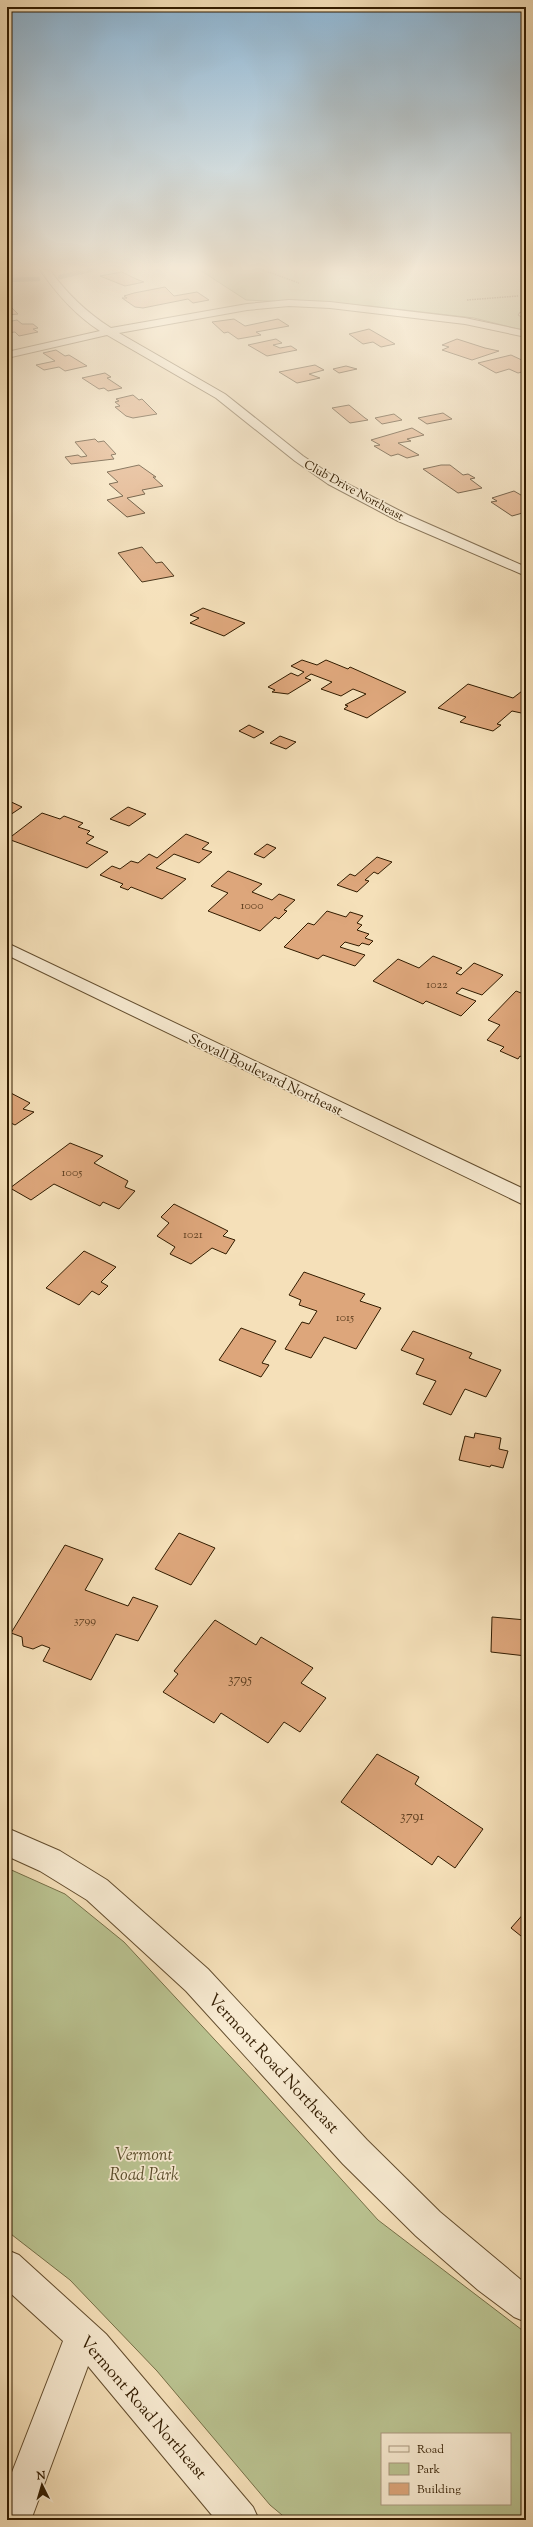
<svg xmlns="http://www.w3.org/2000/svg" width="533" height="2527" font-family="'Sorts Mill Goudy',serif">
<style>
.green{fill:#bac391;stroke:#767048;fill-rule:evenodd}
.lines{fill:none;stroke-linecap:round;stroke-linejoin:round}
.stream{stroke:#757b70;stroke-width:4.5}
.building{fill:#dda67b;stroke:#321c00}
.minor-casing{stroke:#634d2e;stroke-width:2}
.path{stroke:#321c00;stroke-width:1.5;stroke-dasharray:1.5 1;stroke-linecap:butt}
.minor{fill:#f8ebd2;fill-rule:evenodd}
.labels{text-anchor:middle;stroke-width:3.5;stroke-linejoin:round;paint-order:stroke}
.far-street-label{font-size:12px;fill:#321c00;stroke:#f8ebd2}
.number-label{font-size:12px;fill:#5d3e1f}
.street-label{font-size:14px;fill:#321c00;stroke:#f8ebd2}
.near-number-label{font-size:14px;fill:#5d3e1f}
.near-street-label{font-size:17px;fill:#321c00;stroke:#f8ebd2}
.near-park-label{font-size:17px;font-style:italic;fill:#5b4e2c;stroke:#f8ebd2}
</style>
<rect width="100%" height="100%" fill="#f5e0b9"/>
<filter id="stains"><feTurbulence type="fractalNoise" baseFrequency=".005" numOctaves="4"/><feColorMatrix values="0 0 0 0 .2 0 0 0 0 .09 0 0 0 0 .02 0 0 0 .5 -.17"/></filter>
<radialGradient id="worn" r=".72"><stop offset=".6" stop-color="#630" stop-opacity="0"/><stop offset="1" stop-color="#630" stop-opacity=".3"/></radialGradient>
<path class="green" d="M200,270H526V331L474,318L370,306L246,300Z
M7,1868L65,1894L124,1942L254,2082L378,2220L526,2333V2520H288L270,2505L157,2371L70,2280L7,2231ZM382,2434H510V2504H382Z"/>
<g class="lines">
<path class="stream" d="M60,277L90,270
M7,280L38,279"/>
</g>
<path class="building" d="M122,272L136,279L144,282L125,286L100,276Z
M165,287L174,296L197,292L209,300L193,303L188,299L143,308L135,307L122,298H127L124,296L134,293Z
M7,303L18,314L7,315Z
M234,319L245,326L278,319L289,326L256,332L261,335L238,339L228,332L224,333L212,322Z
M17,320L22,324H33L38,328L33,329L38,332L19,336L15,332L7,333V322Z
M369,329L395,344L381,347L373,342L363,344L349,334Z
M276,339L282,343L273,345L280,348L291,346L297,350L267,356L248,345Z
M457,339L485,348L499,351L472,360L442,350L449,347L442,345Z
M56,350L65,356L69,355L87,366L65,371L59,367L44,370L36,365L55,361L43,353Z
M511,355L526,362V371L518,373L509,369L496,373L478,363Z
M315,365L324,370L309,374L320,378L297,383L279,372Z
M346,366L357,369L339,373L333,369Z
M105,373L111,377L107,378L122,388L108,391L104,388L99,389L82,378Z
M133,395L139,400L142,399L157,414L133,418L126,416L115,407L120,406L115,402L119,401L116,399Z
M349,405L365,418L368,420L350,423L332,408Z
M443,413L452,419L427,424L418,418Z
M394,414L402,420L382,424L375,418Z
M412,428L424,435L407,439L411,441L398,443L419,455L407,458L398,454L391,456L374,446L380,445L371,440Z
M95,439L98,442L104,441L116,454L111,455L114,459L71,464L65,457L78,455L81,457L87,456L75,442Z
M139,465L156,477H153L163,486L142,490L145,494L127,498L145,513L127,517L107,500L123,496L109,484L118,482L107,472Z
M441,465H450L463,475L468,474L475,478L470,479L482,488L458,493L423,469Z
M514,491L526,498V512L512,516L491,502L497,501L492,498Z
M142,547L156,563L162,562L174,576L142,582L118,553Z
M203,608L245,623L224,636L190,623L199,618L190,615Z
M302,660L317,665L326,660L348,669L350,667L406,692L367,718L344,709L348,706L345,705L366,694L353,689L341,696L321,689L332,682L311,674L305,678L311,680L288,694L272,692L275,690L268,687L291,673L298,676L304,672L291,666Z
M468,684L513,698L526,688V714L512,711L497,724L501,725L493,731L460,722L466,717L438,708Z
M249,725L251,726L264,732L254,738L239,731Z
M280,736L293,741L296,742L286,749L270,743Z
M7,800L22,807L7,817Z
M128,807L146,814L129,826L110,819Z
M42,813L60,819L64,816L83,823L78,827L90,831L87,834L94,837L86,843L108,852L87,868L8,839Z
M186,834L209,843L202,849L212,852L199,863L174,854L156,868L186,879L162,899L131,887L128,890L120,887L123,884L100,875L112,866L120,869L131,861L138,863L149,854L157,858Z
M267,844L276,848L264,858L254,854Z
M377,857L392,862L378,874L374,872L365,880L369,881L357,892L337,885L350,874L355,876Z
M228,871L262,884L252,892L272,900L279,894L295,900L284,910L287,911L279,919L275,917L260,931L208,911L228,893L211,886Z
M327,911L346,917L350,912L363,916L357,923L362,925L357,930L369,934L365,938L373,941L369,945L362,943L359,946L345,942L340,947L365,955L355,966L323,955L318,959L284,947L308,923L314,925Z
M433,956L462,968L456,973L461,975L474,963L503,975L482,995L462,988L456,993L476,1001L461,1016L426,1001L423,1004L373,981L398,959L419,968Z
M516,991L526,995V1059L520,1056L518,1059L500,1051L504,1047L487,1040L500,1025L488,1020Z
M7,1091L30,1103L23,1109L34,1112L15,1125L7,1121Z
M70,1143L103,1156L94,1163L128,1181L125,1187L135,1191L119,1209L103,1202L100,1206L54,1184L31,1200L10,1188Z
M174,1204L228,1231L223,1236L235,1240L226,1254L212,1248L191,1264L170,1254L175,1247L157,1236L169,1223L161,1217Z
M84,1251L116,1267L101,1282L108,1286L99,1295L92,1291L79,1305L46,1288Z
M304,1272L365,1294L360,1301L381,1308L356,1349L324,1337L311,1358L285,1349L302,1322L309,1324L317,1311L299,1305L301,1300L289,1295Z
M241,1328L276,1341L262,1363L269,1365L261,1377L219,1360Z
M413,1331L472,1353L469,1358L501,1370L486,1397L465,1389L451,1415L423,1404L436,1381L416,1374L424,1359L401,1350Z
M475,1433L501,1438L499,1449L508,1451L503,1468L491,1465L490,1467L459,1460L465,1436L474,1438Z
M179,1533L215,1548L191,1585L155,1569Z
M65,1545L103,1559L85,1590L128,1606L133,1597L158,1606L138,1641L116,1634L91,1680L43,1661L50,1648L42,1645L33,1649L23,1646L22,1637L11,1633Z
M492,1617L526,1620V1656L491,1652Z
M215,1620L256,1645L261,1637L313,1668L301,1683L326,1698L300,1732L284,1722L268,1743L221,1713L214,1723L163,1692L178,1674L174,1671Z
M377,1754L419,1777L415,1784L483,1829L455,1868L438,1856L432,1865L341,1802Z
M526,1911V1940L511,1928Z"/>
<g class="lines">
<defs>
<path id="minor" d="M40,270H50C67,294 86,312 111,328L247,304L289,300L330,302L465,318L526,331V337L465,324L330,308L289,306L247,310L119,333L225,394L303,456L336,478L408,515L526,567V576L398,521L328,484L295,461L216,398L107,335L7,358V352L100,331C75,315 57,294 40,270Z
M526,312V319L519,315L520,313Z
M7,943L526,1190V1206L7,955Z
M7,1828L60,1851L107,1880L208,1969L367,2140L440,2212L526,2284V2322L514,2317L478,2290L416,2236L343,2164L186,1991L87,1900L40,1871L7,1856Z
M7,2250L19,2255L106,2334L253,2507L259,2520H216L88,2366L31,2520H7V2485L63,2341L7,2290Z"/>
</defs>
<use href="#minor" class="minor-casing"/>
<path class="path" d="M263,270L299,283
M467,300L518,296"/>
<use href="#minor" class="minor"/>
</g>
<linearGradient id="sky" x2="0" y2="1"><stop stop-color="#8cb6d6"/><stop offset="0.43" stop-color="#faf1e0"/><stop offset="1" stop-color="#faf1e0" stop-opacity="0"/></linearGradient>
<rect width="533" height="624" fill="url(#sky)"/>
<g class="labels">
<g class="far-street-label">
<text transform="translate(354 490) rotate(29)" y="4">Club Drive Northeast</text>
</g>
<g class="number-label">
<text x="252" y="909">1000</text>
<text x="437" y="988">1022</text>
<text x="72" y="1176">1005</text>
<text x="193" y="1238">1021</text>
<text x="345" y="1321">1015</text>
<text x="85" y="1624">3799</text>
</g>
<g class="street-label">
<text transform="translate(266 1074) rotate(26)" y="5">Stovall Boulevard Northeast</text>
</g>
<g class="near-number-label">
<text x="240" y="1683">3795</text>
<text x="412" y="1820">3791</text>
</g>
<g class="near-street-label">
<text transform="translate(274 2063) rotate(47)" y="6">Vermont Road Northeast</text>
<text transform="translate(144 2407) rotate(49)" y="6">Vermont Road Northeast</text>
</g>
<g class="near-park-label">
<text x="144" y="2160">Vermont<tspan x="144" dy="20">Road Park</tspan></text>
</g>
</g>
<rect width="533" height="2527" fill="none" stroke="#f5e0b9" stroke-width="24"/>
<rect x="8" y="8" width="517" height="2511" fill="none" stroke="#321c00" stroke-width="2"/>
<rect x="12" y="12" width="509" height="2503" fill="none" stroke="#321c00"/>
<rect x="381" y="2433" width="130" height="72" fill="#f8ebd2" stroke="#a9987e"/>
<rect x="389" y="2446" width="20" height="6" fill="#f8ebd2" stroke="#a9987e"/>
<text x="417" y="2453" font-size="12" fill="#321c00">Road</text>
<rect x="389" y="2463" width="20" height="12" fill="#bac391" stroke="#a9987e"/>
<text x="417" y="2473" font-size="12" fill="#321c00">Park</text>
<rect x="389" y="2483" width="20" height="12" fill="#dda67b" stroke="#a9987e"/>
<text x="417" y="2493" font-size="12" fill="#321c00">Building</text>
<g transform="translate(42 2485) rotate(355)" stroke="#f8ebd2" stroke-width="3" paint-order="stroke">
<path d="M0-3L7 15L0 10L-7 15Z" fill="#321c00"/>
<text y="-6" font-size="11" font-weight="bold" text-anchor="middle" fill="#321c00">N</text>
</g>
<rect width="100%" height="100%" filter="url(#stains)"/>
<rect width="100%" height="100%" fill="url(#worn)"/>
</svg>
